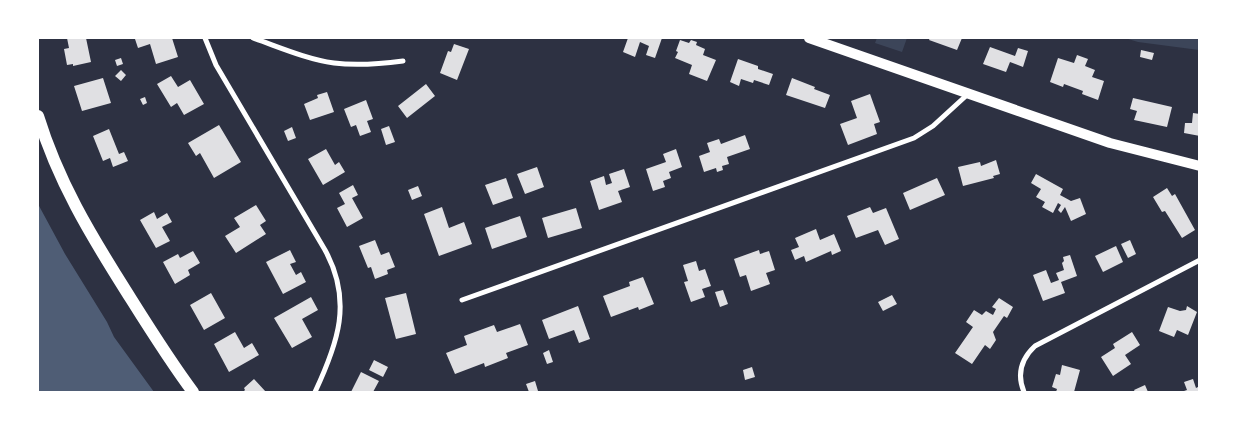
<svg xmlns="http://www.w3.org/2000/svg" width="1237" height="430" font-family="Lato,sans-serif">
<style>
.green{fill:#3c4559}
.water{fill:#4f5d75}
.building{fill:#e0e0e3}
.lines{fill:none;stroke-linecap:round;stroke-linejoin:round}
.minor{stroke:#fff;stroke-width:5}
.secondary{stroke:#fff;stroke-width:10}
.primary{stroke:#fff;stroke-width:12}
</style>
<rect width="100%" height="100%" fill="#2d3142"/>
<path class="green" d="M877,38H907L902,52L875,43Z
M1125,38H1199V50L1138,42Z"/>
<path class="water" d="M38,204L65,254L107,322L114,337L154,392H38Z"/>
<path class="building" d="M67,38H86L91,62L73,66V64L67,65L64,49L69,48Z
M140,38H167V39L172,38L178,57L156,64L150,44L138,48L135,39Z
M628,38H662L655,58L646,55L649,46L640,42L635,57L623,52Z
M930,38H962L957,50L929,40Z
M680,40L689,43L691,40L697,42L696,45L705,49L703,55L716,60L707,81L689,74L692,65L675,58L678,52L676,51Z
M454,44L469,49L457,80L440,73L448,51L451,52Z
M990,47L1015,56L1018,48L1028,51L1023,67L1010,62L1006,72L983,64Z
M1141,50L1154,53L1152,60L1140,57Z
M1077,55L1088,59L1085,66L1095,70L1092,77L1104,81L1098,100L1082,94L1083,91L1064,84L1063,87L1050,82L1058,58L1074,63Z
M121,58L123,64L117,66L115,60Z
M738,59L758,66V69L773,74L769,85L754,80L753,83L741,79L739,86L730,82Z
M121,70L126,75L121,81L115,76Z
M171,76L178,87L190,80L204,104L184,115L177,103L171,107L157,84Z
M103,78L111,103L82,111L74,86Z
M792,78L815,87L814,89L830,95L825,108L786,95Z
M426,84L435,96L407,118L398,106Z
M327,92L334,112L310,120L304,104L318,98L317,95Z
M870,94L880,122L874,124L877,134L848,145L840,124L857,118L851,101Z
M145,97L147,103L143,105L140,99Z
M1133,98L1172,107L1167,127L1134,120L1137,111L1130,109Z
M366,100L373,119L367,121L371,132L360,136L356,125L351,127L344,109Z
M1193,113L1200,114V136L1184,133L1185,123H1192Z
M219,125L241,162L214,178L200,153L196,156L188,143Z
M389,126L395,142L386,145L381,129Z
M292,127L296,138L288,141L284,131Z
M109,129L119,154L124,152L128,161L113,167L110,158L103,161L93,136Z
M745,135L750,149L727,157L729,164L722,166L723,170L717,172L716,168L704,172L699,156L710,152L707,143L719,139L721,144Z
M326,149L335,165L339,162L345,172L323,185L308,159Z
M676,149L682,167L669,172L671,178L663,181L665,187L653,191L646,169L666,162L663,154Z
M996,160L1000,174L993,176L994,178L963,186L958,167L980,162L981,166Z
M537,167L544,187L525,194L517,174Z
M624,169L630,187L618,191L622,202L599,210L590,181L604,176L606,185L612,183L609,174Z
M1036,174L1063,189L1060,195L1071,201L1080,198L1086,214L1071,221L1065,207L1061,213L1058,210L1061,205L1058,203L1053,213L1042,207L1045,202L1036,197L1041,189L1031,183Z
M506,178L513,198L493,205L485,185Z
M937,178L945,195L910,210L903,193Z
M353,185L358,195L352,198L363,218L347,227L337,208L345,204L339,193Z
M418,186L422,196L412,200L408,190Z
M1167,188L1172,196L1175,194L1195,230L1182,238L1165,211L1162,212L1153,197Z
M256,205L266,221L260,225L266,234L236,253L225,236L240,227L234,218Z
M442,207L449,228L464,222L472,244L439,256L424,214Z
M870,207L873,213L886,208L899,239L885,245L878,230L856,238L847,216Z
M576,208L582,228L548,238L542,218Z
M154,212L157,219L167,213L172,222L162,227L170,241L156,248L140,220Z
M520,216L527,237L492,249L485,228Z
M816,229L820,240L834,234L841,251L832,255L831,251L806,262L804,256L795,260L791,250L799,247L795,238Z
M375,240L381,255L389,252L395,267L387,270L388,274L375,279L371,267L368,268L359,246Z
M1130,240L1136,254L1128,258L1121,244Z
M1116,246L1123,262L1103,272L1095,256Z
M290,250L296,262L290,264L296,275L301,272L306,282L283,294L266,262Z
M759,250L760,254L769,251L775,270L766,273L770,284L751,291L746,275L740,277L734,259Z
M193,251L200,263L188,270L190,275L175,284L163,262L178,254L180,258Z
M1070,255L1077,276L1061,282L1065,293L1043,301L1033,275L1046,270L1051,283L1059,280L1056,273L1064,270L1062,263L1064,261L1063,257Z
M696,261L699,271L705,269L711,286L702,289L705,297L691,302L684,282L688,281L683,265Z
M643,277L654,304L639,310L638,307L611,317L603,296L630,286L629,282Z
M723,290L728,304L720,307L715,292Z
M211,293L225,318L204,330L190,305Z
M406,293L416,334L396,339L385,298Z
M892,295L897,304L883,311L878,302Z
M311,297L318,310L302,319L312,337L292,348L274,318Z
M999,298L1013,307L1007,318L1004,316L993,332L996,340L990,349L985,345L972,364L955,353L973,327L966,322L974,310L982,315L986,311L993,315L996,309L992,307Z
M578,306L590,339L579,343L574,330L549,339L542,320Z
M1187,306L1197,312L1188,335L1177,330L1174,337L1159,331L1168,307L1180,311L1186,310Z
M520,324L528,345L506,353L508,358L485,367L484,363L455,374L446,353L467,345L464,336L494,325L497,332Z
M235,332L244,348L252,343L259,355L229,372L214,344Z
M1132,332L1140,345L1125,355L1131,364L1113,376L1101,357L1115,348L1113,344Z
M549,350L553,362L547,364L543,353Z
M374,360L388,367L383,377L369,370Z
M1062,365L1080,370L1074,392H1056L1057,389L1052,387L1056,374L1060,375Z
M752,367L755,377L745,380L743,370Z
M361,372L379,381L373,392H351Z
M254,379L266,392H243L245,390L244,388Z
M1193,379L1196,388L1200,386V392H1184V391L1187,390L1184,382Z
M535,381L538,391L529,392L526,384Z
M1145,385L1148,392H1135L1134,390Z"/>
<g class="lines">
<path class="minor" d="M205,38L216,65L325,250C353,301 338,343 315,392
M253,38C279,47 306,59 334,63C357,66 380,64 403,61
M462,300L914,138L933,126L968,94
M1024,392C1017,375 1021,359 1035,346L1200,260"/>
<path class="secondary" d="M809,38L1110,143L1200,166"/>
<path class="primary" d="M38,116C58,181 90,234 126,291C148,326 169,360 193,392"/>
</g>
<rect width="1237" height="430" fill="none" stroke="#ffffff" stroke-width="78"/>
</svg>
